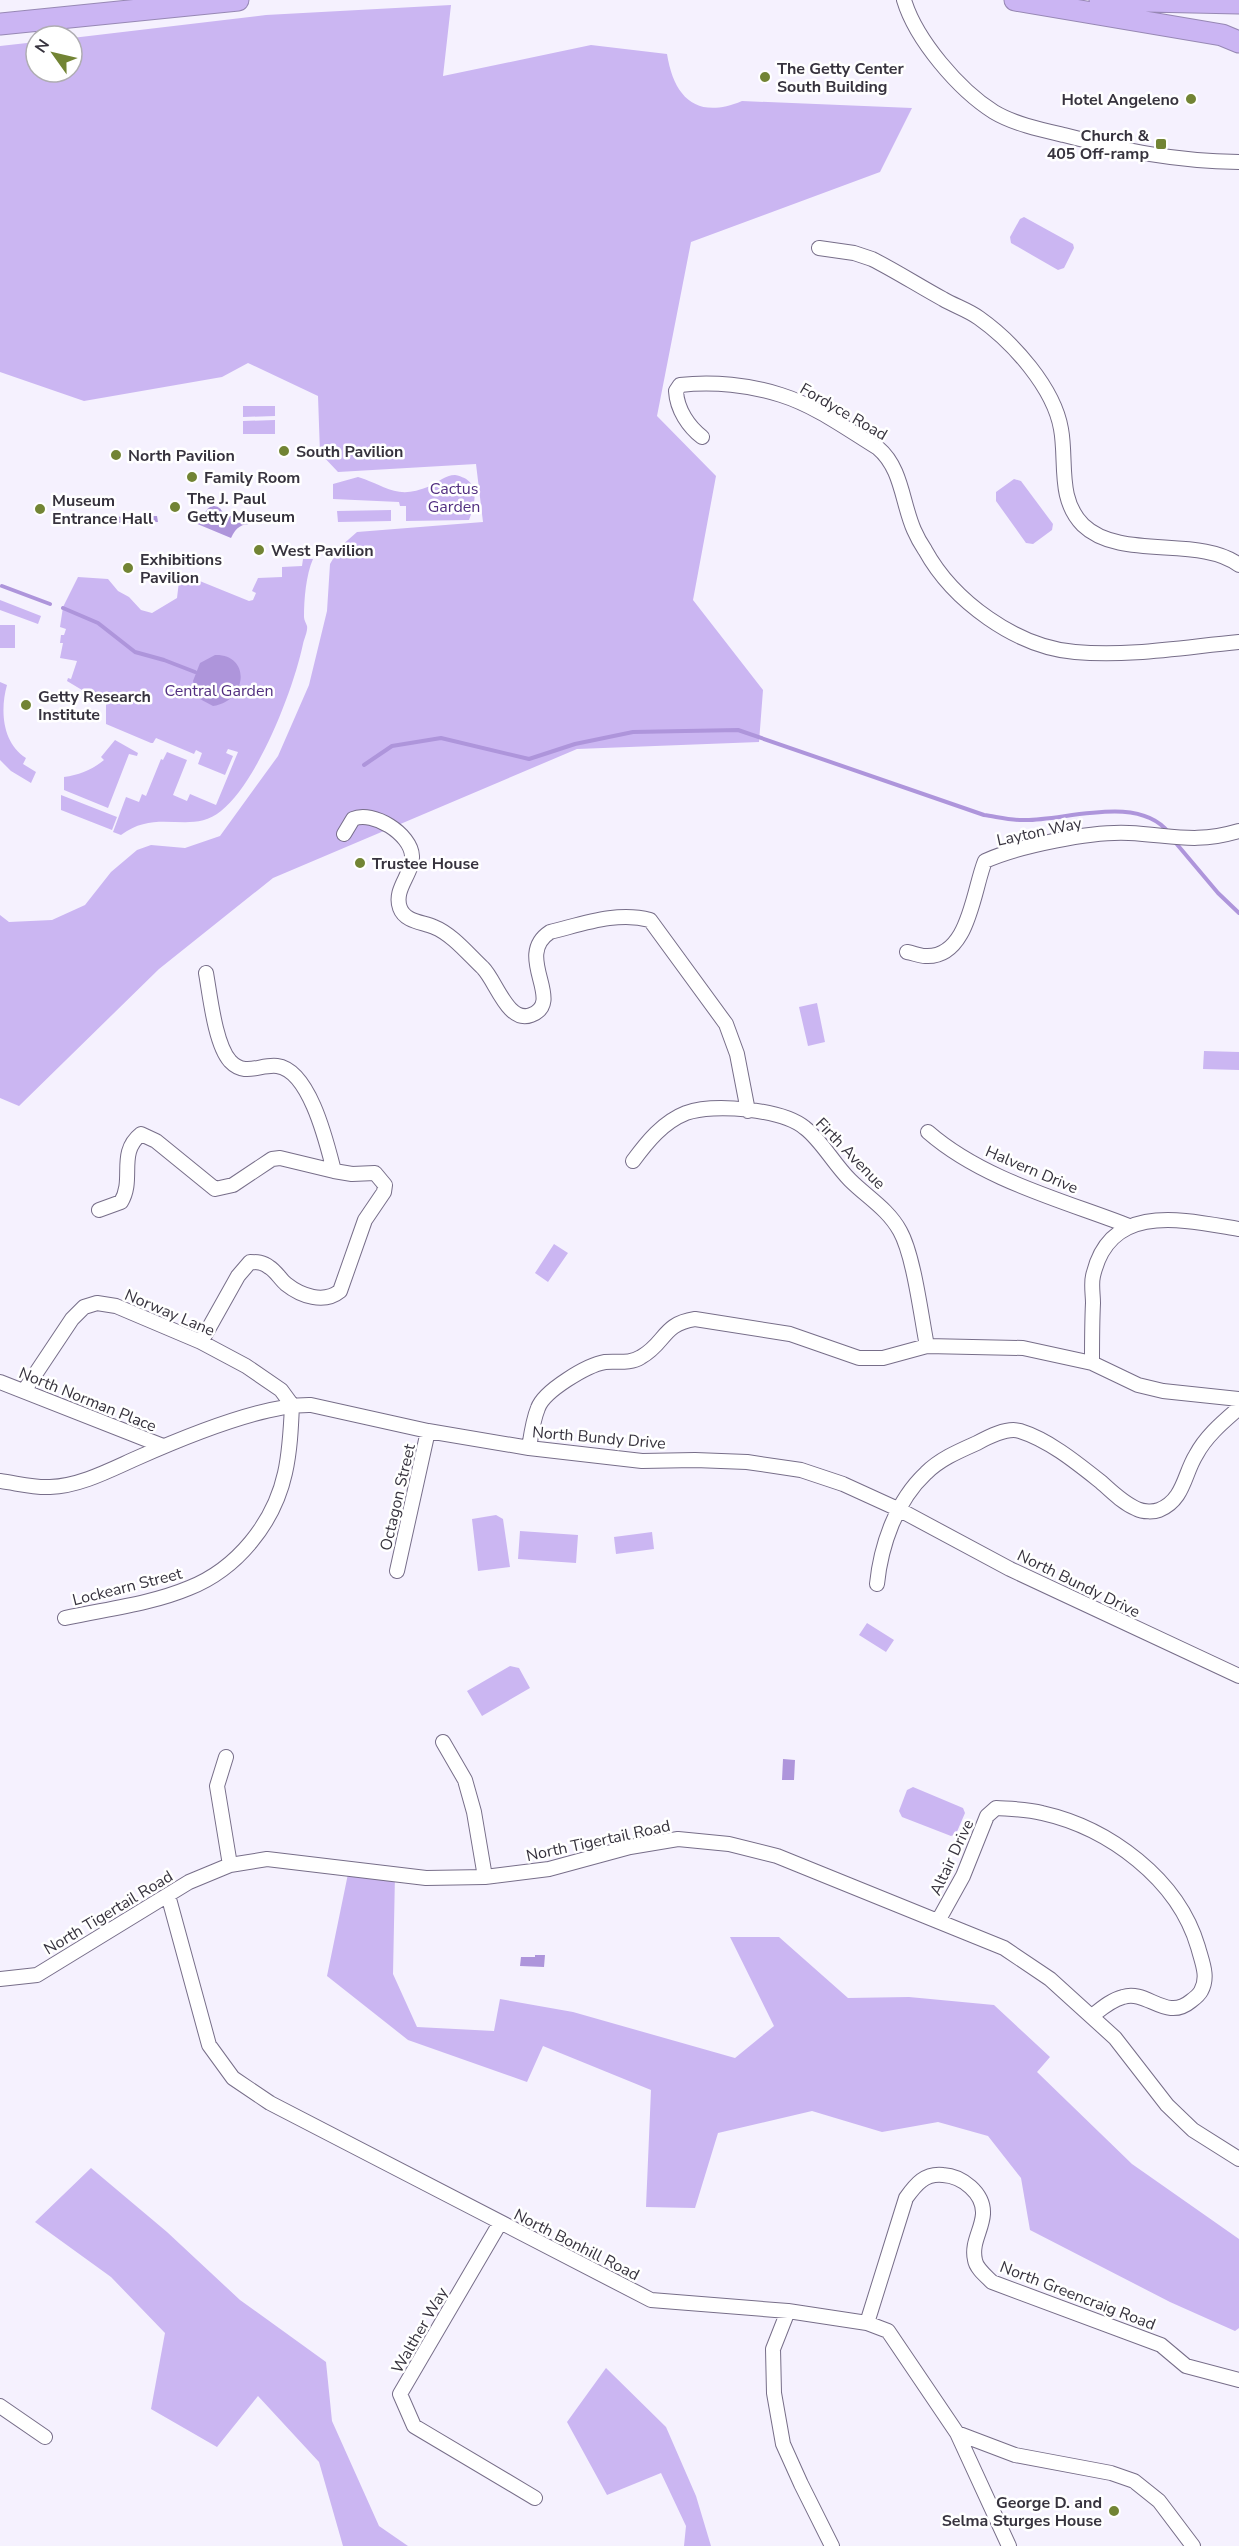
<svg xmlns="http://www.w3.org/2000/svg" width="1239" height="2546" font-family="'Nunito Sans',sans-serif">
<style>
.green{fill:#cbb6f2}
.water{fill:#ae95db}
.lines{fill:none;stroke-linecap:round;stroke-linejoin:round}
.stream{stroke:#ae95db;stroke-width:4}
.minor-casing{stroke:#776e89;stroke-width:16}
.highway-casing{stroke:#9788b4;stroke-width:23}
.minor{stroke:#fff;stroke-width:14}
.highway{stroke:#cbb5f3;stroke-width:21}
.poi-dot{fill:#728434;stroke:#fff;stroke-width:2}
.labels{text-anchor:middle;stroke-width:5;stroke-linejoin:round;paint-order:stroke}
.poi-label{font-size:16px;font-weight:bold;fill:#37333e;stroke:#fff;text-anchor:start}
.street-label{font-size:16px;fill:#37333e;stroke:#fff}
.park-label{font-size:16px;fill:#522f80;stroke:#fff}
</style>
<rect width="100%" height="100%" fill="#f5f1fe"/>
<path class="green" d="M451,5L443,76L591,45L667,54C674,98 697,120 742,101L912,108L880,172L691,242L657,416L716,476L693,600L763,690L759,742L577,749L273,878L159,969L19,1106L0,1098V915L9,922L52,920L85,905L111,872L137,850L151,845L185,848L220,836L278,756L309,685L327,611L330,564L340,547L357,532L483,522L476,464L338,472L320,453L318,396L248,363L222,377L84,401L0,372V46L36,42V72H72V38L266,15Z
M1024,217L1073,244L1074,248L1064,268L1058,270L1011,243L1010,237L1020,219Z
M243,406H275V416L243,417Z
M275,420V434H243V421Z
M455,475C481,480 476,501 469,520L406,521V506H400L399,502L333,499V484L358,477C389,487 397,500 430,486C439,482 445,475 455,475Z
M1014,479L1021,481L1053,524L1052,530L1033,544L1026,543L996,501V492Z
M391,510V521L338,522L337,511Z
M303,559H313C306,575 304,599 304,617C304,620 306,623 307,626C308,631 304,639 303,644C293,691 258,781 221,811C190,836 158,807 121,835L113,832L126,797L139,802L142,794L146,796L161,759L163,760L167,752L187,760L173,795L187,801L190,794L216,805L238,752L228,749L226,753L233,756L225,775L198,764L202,753L196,750L194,754L156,738L153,743H151L106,724V700L90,704L82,690L67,681L68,678L71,679L77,661L60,658L63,643H60L61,635H64L66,629L60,627L63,607L78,577L108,579L118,591L129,597L141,610L152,613L177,598L180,573L249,601L253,600L256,593L252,591L258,578L282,577V567L302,566Z
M0,600L41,616L38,624L0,610Z
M0,625H15V648H0Z
M0,682L7,685C0,710 2,743 26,758L23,764L36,772L31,783L11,771L0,760Z
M115,740L138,753L137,756L129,754L108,808L64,790V777C79,775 92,770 104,760L101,757Z
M61,795L117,817L112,830L61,810Z
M817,1003L825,1042L808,1046L799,1007Z
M1204,1051L1239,1052V1070L1203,1069Z
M554,1244L568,1253L548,1282L535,1273Z
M496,1515L503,1519L510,1567L478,1571L472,1519Z
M520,1531L578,1535L576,1563L518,1559Z
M652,1532L654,1549L616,1554L614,1537Z
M867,1623L894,1640L886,1652L859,1635Z
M510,1666L519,1668L530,1688L482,1716L467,1691Z
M913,1787L963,1808L965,1813L956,1834L951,1836L902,1817L899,1811L907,1790Z
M349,1869L395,1874L393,1974L417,2027L494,2031L500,1999L573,2012L735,2058L774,2026L730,1937H779L848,1998L909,1997L994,2005L1050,2057L1037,2072L1132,2164L1239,2239V2328L1235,2331L1170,2302L1030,2230L1021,2178L988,2136L938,2122L882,2132L812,2111L718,2133L695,2208L646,2207L651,2090L543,2046L527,2082L408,2040L327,1976Z
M91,2168L167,2232L240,2300L326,2362L332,2421L379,2526L408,2546H343L319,2462L258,2396L217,2447L151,2409L165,2333L111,2277L35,2222Z
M606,2368L666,2427L696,2496L711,2546H684L686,2526L661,2473L607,2495L567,2422Z"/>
<path class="water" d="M205 515a9 9 0 1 1 18 0a9 9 0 1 1-18 0Z
M157,516L158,522L99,523V517Z
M225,516H257L258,524C244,523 237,525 231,538L195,523L197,517H204L211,525H218Z
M215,655C252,654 247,702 213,706L198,698L193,681L200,663Z
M783,1759L795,1760L794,1780H782Z
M535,1955H545L544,1967L520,1966L521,1957H535Z"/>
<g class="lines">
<path class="stream" d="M2,586L50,604
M63,608L98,623L135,652L164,660L195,672
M364,765L392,746L441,738L529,759L575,744L633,732L738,730L984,815C998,817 1013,821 1026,820C1067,820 1139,794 1169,833
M1175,842L1218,893L1239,913"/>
<defs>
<path id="minor" d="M904,0C916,40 959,90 994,112C1014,124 1042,130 1064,135C1126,151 1174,161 1239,162
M819,248L854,253L872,259C896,271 919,286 943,299C955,306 968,310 979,318C1013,342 1054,388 1061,429C1067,461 1057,499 1083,525C1120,561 1200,535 1239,565
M702,437C689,427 677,410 676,391L680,385C713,381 750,385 781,395C816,406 847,429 878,448C902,468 902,503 914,530C917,537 921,544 925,550C953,601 1016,647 1075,652C1129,657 1185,647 1239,642
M344,834L353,819C373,810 411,834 412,856C413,874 393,889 400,908C405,922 423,922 434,927C452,934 469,955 483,968C496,981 508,1024 531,1015C566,1002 513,956 550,932C583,924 617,911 650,920L726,1024L737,1054L748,1111
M907,952C913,953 920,956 925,956C969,959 973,890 985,861C1018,846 1092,831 1129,833C1172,835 1195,844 1239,831
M928,1132C983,1180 1062,1200 1129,1226
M633,1161C647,1142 663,1122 686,1113C714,1103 782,1109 805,1128C821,1140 834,1164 850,1180C867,1197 888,1209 900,1231C914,1256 921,1316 927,1346
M99,1210L121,1202C135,1179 117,1153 141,1134L156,1141L215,1189L233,1185L272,1159L280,1158L334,1171
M201,1342L238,1276L250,1262C257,1262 263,1262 269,1267C276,1271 280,1279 286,1284C301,1296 324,1304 340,1291L365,1220L384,1192L385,1185L375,1173L352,1174L334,1171C327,1144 310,1070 277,1066C260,1064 245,1077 230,1061C215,1044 210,995 206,973
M1092,1363C1092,1343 1092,1323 1093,1303C1093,1295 1091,1284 1093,1276C1110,1201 1184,1220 1239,1229
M0,1382L163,1446
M24,1391L72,1319L84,1307L97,1303L116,1306L201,1342L246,1366L281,1390L292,1405C291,1428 290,1451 285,1473C274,1523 237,1569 189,1588C151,1604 106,1609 65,1618
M529,1448C531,1435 533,1420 538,1408C544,1391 587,1365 605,1362C617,1361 630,1364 641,1357C666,1343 662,1324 695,1319L790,1334L859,1358H883L927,1346L1023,1348L1092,1363L1138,1385L1163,1391L1239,1399
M0,1481C16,1483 34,1488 50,1487C80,1486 110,1470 137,1458C182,1438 263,1404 311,1405L428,1431L529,1448L642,1461L695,1460L747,1462L801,1470L843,1484L900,1510L1010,1569L1239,1676
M397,1571L428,1431
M877,1584C881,1545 896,1501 926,1473C940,1459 959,1451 977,1443C988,1437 1007,1427 1020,1431C1049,1440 1077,1463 1101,1482C1112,1492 1123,1503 1137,1509C1143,1512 1154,1512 1159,1510C1184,1500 1184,1474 1196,1455C1206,1436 1223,1422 1239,1408
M443,1742L465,1780L474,1812L485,1877
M226,1757L217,1786L230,1865
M168,1895L209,2045L233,2078L270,2103L651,2300L788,2311L867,2323L888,2331L957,2433L1009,2546
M938,1921L963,1876L987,1816L996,1808C1011,1809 1027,1809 1042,1813C1109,1828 1178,1879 1198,1947C1202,1962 1209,1977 1201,1991C1199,1995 1195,1998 1191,2001C1166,2022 1147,1989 1123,1997C1111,2000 1101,2009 1092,2016
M0,1979L37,1975L189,1882L230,1865L267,1859L426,1878L485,1877L549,1869L630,1847L678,1839L729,1844L777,1856L1004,1948L1050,1979L1115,2038L1167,2105L1193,2130L1239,2159
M500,2223L400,2394L414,2426L535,2498
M788,2311L773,2349L774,2393L783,2444L801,2484L832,2546
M867,2323L906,2198C916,2184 925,2173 943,2175C962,2176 984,2193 983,2214C982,2230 971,2243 975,2260C976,2268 986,2276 992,2282L1161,2345L1186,2366L1239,2380
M0,2406L45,2437
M957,2433L1015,2455L1111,2473L1134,2481L1159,2501L1193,2546"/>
<path id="highway" d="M1015,0L1222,35L1239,42
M1100,0L1239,3
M0,24L238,0"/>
</defs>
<use href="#minor" class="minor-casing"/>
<use href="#highway" class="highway-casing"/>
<use href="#minor" class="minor"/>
<use href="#highway" class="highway"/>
</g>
<g class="poi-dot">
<circle cx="765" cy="77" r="6"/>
<circle cx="1191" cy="99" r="6"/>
<rect x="1155" y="138" width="12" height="12" rx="3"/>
<circle cx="284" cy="451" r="6"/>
<circle cx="116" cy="455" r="6"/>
<circle cx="192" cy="477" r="6"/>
<circle cx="175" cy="507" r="6"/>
<circle cx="40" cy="509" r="6"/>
<circle cx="259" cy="550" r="6"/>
<circle cx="128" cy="568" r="6"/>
<circle cx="26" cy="705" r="6"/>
<circle cx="360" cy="863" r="6"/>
<circle cx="1114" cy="2511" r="6"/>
</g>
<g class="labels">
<g class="poi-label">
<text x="777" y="74">The Getty Center<tspan x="777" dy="18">South Building</tspan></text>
<text x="1179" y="105" text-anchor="end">Hotel Angeleno</text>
<text x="1149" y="141" text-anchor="end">Church &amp;<tspan x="1149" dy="18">405 Off-ramp</tspan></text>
<text x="296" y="457">South Pavilion</text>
<text x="128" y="461">North Pavilion</text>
<text x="204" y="483">Family Room</text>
<text x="187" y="504">The J. Paul<tspan x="187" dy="18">Getty Museum</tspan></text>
<text x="52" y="506">Museum<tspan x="52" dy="18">Entrance Hall</tspan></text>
<text x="271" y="556">West Pavilion</text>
<text x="140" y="565">Exhibitions<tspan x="140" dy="18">Pavilion</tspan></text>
<text x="38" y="702">Getty Research<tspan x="38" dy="18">Institute</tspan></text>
<text x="372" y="869">Trustee House</text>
<text x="1102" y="2508" text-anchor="end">George D. and<tspan x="1102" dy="18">Selma Sturges House</tspan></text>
</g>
<g class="street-label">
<text transform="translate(844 411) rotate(30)" y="6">Fordyce Road</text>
<text transform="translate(1039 831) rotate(-12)" y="6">Layton Way</text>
<text transform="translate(851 1153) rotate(46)" y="6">Firth Avenue</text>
<text transform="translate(1032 1169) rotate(23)" y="6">Halvern Drive</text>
<text transform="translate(170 1312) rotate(23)" y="6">Norway Lane</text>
<text transform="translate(88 1399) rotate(22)" y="6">North Norman Place</text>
<text transform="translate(599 1437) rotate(5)" y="6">North Bundy Drive</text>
<text transform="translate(397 1497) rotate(-77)" y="6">Octagon Street</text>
<text transform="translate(1079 1583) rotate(26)" y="6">North Bundy Drive</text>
<text transform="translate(127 1586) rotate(-14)" y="6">Lockearn Street</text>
<text transform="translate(598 1840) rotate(-12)" y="6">North Tigertail Road</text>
<text transform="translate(951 1857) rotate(-65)" y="6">Altair Drive</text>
<text transform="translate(108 1912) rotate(-31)" y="6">North Tigertail Road</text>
<text transform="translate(577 2244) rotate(27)" y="6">North Bonhill Road</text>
<text transform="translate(1078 2295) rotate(21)" y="6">North Greencraig Road</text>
<text transform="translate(419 2330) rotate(-60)" y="6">Walther Way</text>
</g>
<g class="park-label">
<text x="454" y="494">Cactus<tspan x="454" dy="18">Garden</tspan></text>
<text x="219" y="696">Central Garden</text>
</g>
</g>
<g transform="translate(54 54) rotate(304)"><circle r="28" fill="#ffffff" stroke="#afadb2" stroke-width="1.5"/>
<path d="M0-4.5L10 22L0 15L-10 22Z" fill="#728434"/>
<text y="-9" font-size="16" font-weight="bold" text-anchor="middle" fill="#37333e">N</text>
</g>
</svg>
